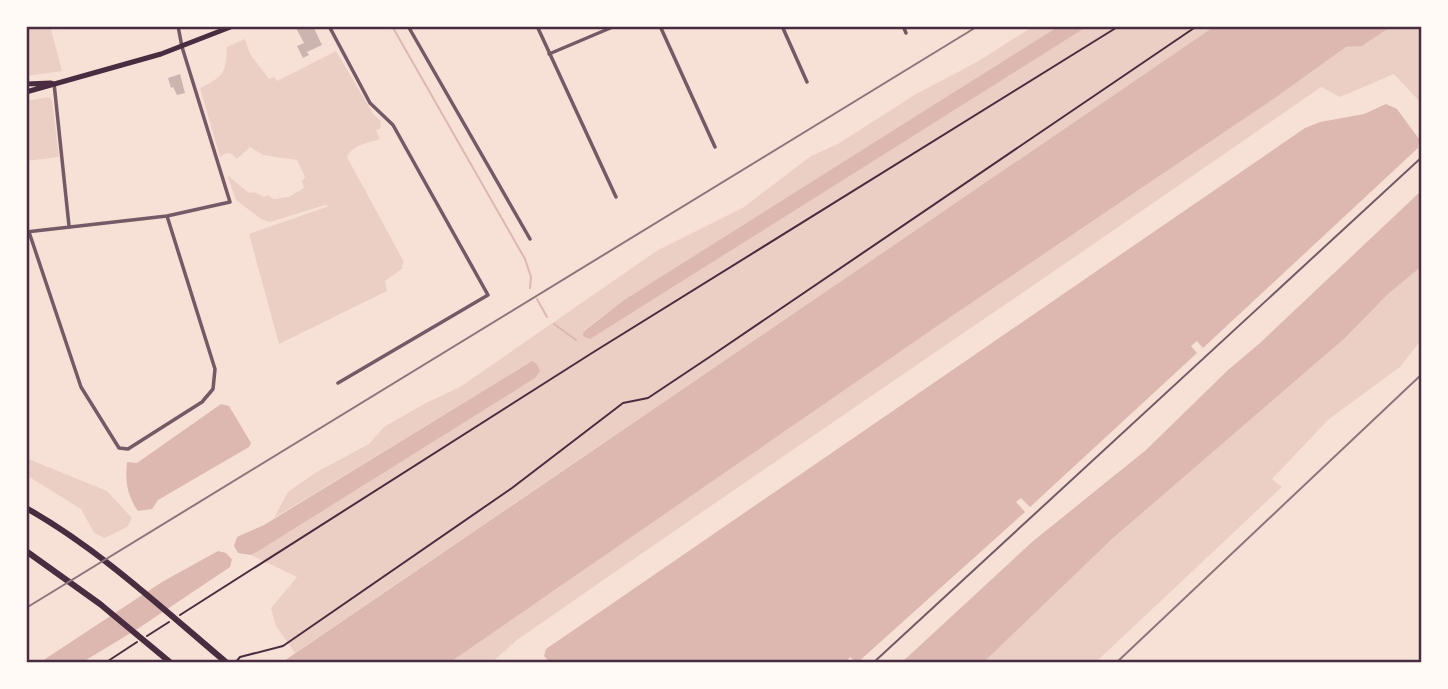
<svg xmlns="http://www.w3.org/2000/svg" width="1448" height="689" font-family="'Archivo Narrow',sans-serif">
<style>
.green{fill:#ebcfc5}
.water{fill:#dcb8b0}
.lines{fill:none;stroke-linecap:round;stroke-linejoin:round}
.stream{stroke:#dcb8b0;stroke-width:2}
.building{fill:#ccb4b1}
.path{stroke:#4a2c40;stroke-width:2}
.service{stroke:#755966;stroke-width:2}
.minor{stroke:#755966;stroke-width:3.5}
.primary{stroke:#4a2c40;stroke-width:5}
.motorway{stroke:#4a2c40;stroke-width:6}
.rail{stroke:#8f747c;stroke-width:2}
.neatline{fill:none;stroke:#4a2c40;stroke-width:2.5}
</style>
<rect width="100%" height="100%" fill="#f7e1d7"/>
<path class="green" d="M26,26H50L62,71L26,76Z
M1034,26H1059L624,300L584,330L588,339L1088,26H1215L295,653L276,626L271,608L297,577L251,555L535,378L532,361L274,518L288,492L315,473L369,444L384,427L424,404L460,387L658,250L744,207L811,156L838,144L916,94L977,62Z
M1392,26H1422V104L1394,74L1340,97L1321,87C1054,273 784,454 517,640L491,663H449L949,318L1275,98L1346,47L1362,46Z
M245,39L250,54L269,79L274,77L277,81L336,51L374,115L381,121L380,129L376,130L380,139C367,144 354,143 347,157L404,262L402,265L403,268L385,281L387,291L279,344L249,234L329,206L325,205L270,222L261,219L236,200L227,175L249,193L254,192L264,197L268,195L273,199C279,199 283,197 289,197L304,188L302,181L305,177L297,160L263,155L250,147L237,159L232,154L226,153L220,157L200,88C224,76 226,74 227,47Z
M49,97L52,100L59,157L26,161V101Z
M1422,266V339L1400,367L1329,419L1272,479L1282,487L1095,663H983L1112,539L1345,338L1388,294Z
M26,458L107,491L132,518L127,527L105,538L94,533L81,509L26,475Z"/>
<path class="water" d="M1059,26H1088L590,339L583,336L584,331L624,300Z
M1215,26H1392L1362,46L1346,47L1275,98L949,318L449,663H281Z
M1386,104L1397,109L1419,139L1418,148L1203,348L1197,341L1191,346L1197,353L1030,507L1021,498L1016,502L1025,512L857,663L850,657L845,663H550L544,656L546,649L1305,128L1320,122L1364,114Z
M1422,190V266L1388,294L1345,338L1112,539L983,663H901L1032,542L1146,450L1228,370L1260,343Z
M532,361L537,364L540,371L535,378L260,550L251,555L238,553L234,546L237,537L264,525Z
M221,404L229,406L251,443L249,447L158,500L152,509L138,511C127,495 125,481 127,462L137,463Z
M218,551L226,553L232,559L230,567L139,628L81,663H39L162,582Z"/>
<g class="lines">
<path class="stream" d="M392,26L525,259L531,277L530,288
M537,299L547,317
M554,324L576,340"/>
</g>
<path class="building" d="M300,26H313L322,45L307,52L309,55L303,58L297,46L304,43L296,28Z
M180,74L185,93L177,95L173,87L171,88L168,78Z"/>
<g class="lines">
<path class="path" d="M180,615L592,353L1119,26
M147,636L169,622
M105,663L137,642
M235,663L240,657L283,646L512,488L623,403L648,398L711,356L1197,26"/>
<path class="service" d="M873,663L1422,157"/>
<path class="minor" d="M329,26L370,103L393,125L488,295L338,383
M408,26L530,239
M537,26L616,197
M660,26L715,147
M782,26L807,82
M903,26L906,33
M549,54L615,26
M54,83L69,226
M26,232L167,216L230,202L182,47L178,26
M29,232L81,387L119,448L128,449L202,402L213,389L215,369L167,216"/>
<path class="primary" d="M26,84L51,83
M26,92L161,54L233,26"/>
<path class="motorway" d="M26,508C99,549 163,609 227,663
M26,551L100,604L171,663"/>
<path class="rail" d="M26,608L978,26
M1116,663L1422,374"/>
</g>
<rect width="1448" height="689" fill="none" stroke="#fffaf5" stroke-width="56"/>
<rect x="28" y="28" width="1392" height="633" class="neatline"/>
</svg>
